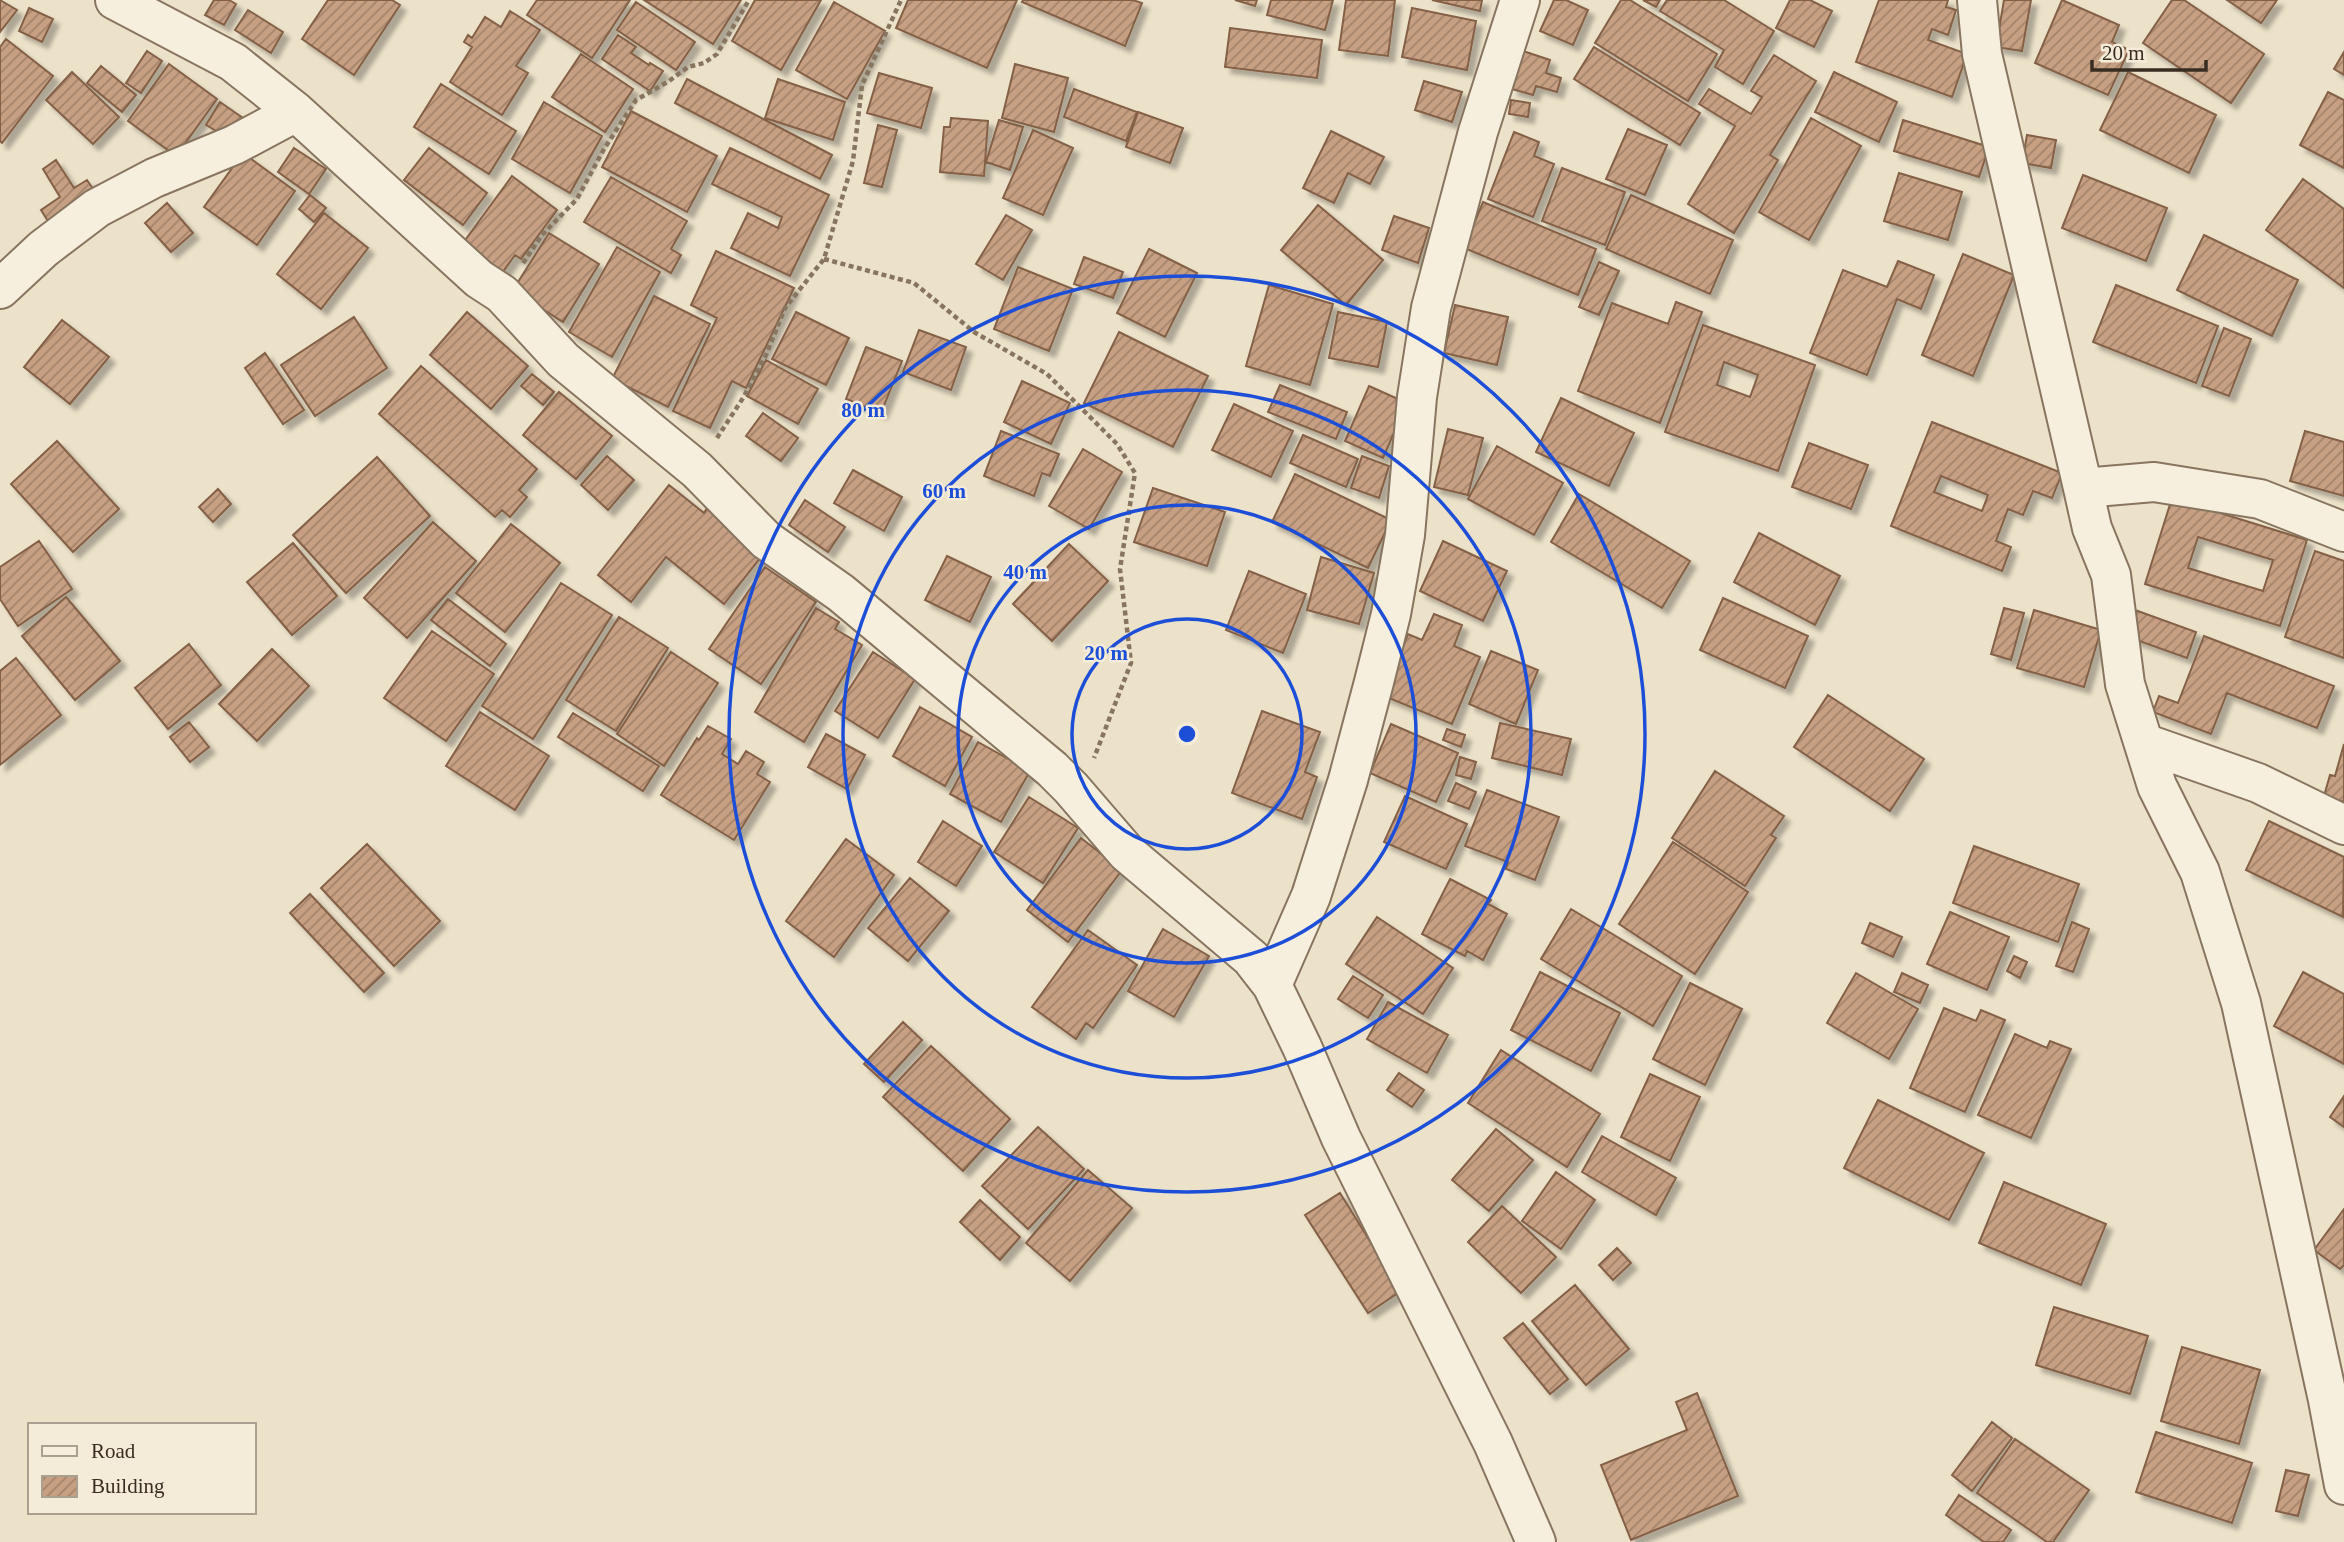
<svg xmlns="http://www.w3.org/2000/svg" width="2344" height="1542" font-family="'Times New Roman',serif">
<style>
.building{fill:url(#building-hatch);stroke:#846047;stroke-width:2;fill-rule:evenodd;filter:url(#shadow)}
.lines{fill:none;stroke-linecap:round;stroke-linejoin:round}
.minor-casing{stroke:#877560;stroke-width:42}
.path{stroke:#877560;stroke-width:4.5;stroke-dasharray:5 3.5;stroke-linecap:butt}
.minor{stroke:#f7efdd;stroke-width:38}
.ring{fill:none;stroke:#1d4ed8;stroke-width:3.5}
.centre{fill:#1d4ed8;stroke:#f4ecd9;stroke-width:3.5}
.ring-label{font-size:21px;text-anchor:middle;font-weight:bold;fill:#1d4ed8;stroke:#f4ecd9;stroke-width:5;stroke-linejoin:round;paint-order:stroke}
</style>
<defs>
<pattern id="building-hatch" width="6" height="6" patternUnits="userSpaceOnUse" patternTransform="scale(1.75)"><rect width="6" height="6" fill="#c7a083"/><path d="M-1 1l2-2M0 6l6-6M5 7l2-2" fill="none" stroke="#a3836b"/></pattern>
<filter id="shadow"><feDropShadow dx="6" dy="6" stdDeviation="2" flood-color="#0004"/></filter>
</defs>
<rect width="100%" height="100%" fill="#ece2ca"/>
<path class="building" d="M0,0L17,10L0,32Z
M214,0H229L236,4L224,25L205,15Z
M328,0H392L400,5L354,75L302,39Z
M537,0H630L592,58L527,15Z
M644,0H741L713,44Z
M755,0H821L781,70L732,41Z
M908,0H1017L987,68L896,28Z
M1023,0H1133L1142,3L1125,46L1022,2Z
M1235,0H1257L1255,6Z
M1271,0H1333L1325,30L1267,15Z
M1346,0H1395L1388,56L1339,50Z
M1432,0H1482L1480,11Z
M1554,0H1566L1588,10L1573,45L1540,31Z
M1621,0H1630L1717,54L1688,101L1595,43Z
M1643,0H1660L1656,7Z
M1667,0H1724L1774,31L1743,84L1715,67L1724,50L1660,11Z
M1790,0H1810L1832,11L1814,47L1776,28Z
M1879,0H1948L1946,7L1956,10L1948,35L1932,29L1928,40L1967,54L1952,97L1856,62Z
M2004,0H2031L2022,51L1996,47Z
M2062,0L2119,25L2112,42L2129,50L2108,95L2035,63Z
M2172,0H2184L2264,54L2231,103L2143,43Z
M2227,0H2277L2261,23Z
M636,2L695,42L676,70L617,30Z
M834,2L885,31L847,99L796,70Z
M29,8L53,19L42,42L19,31Z
M1412,8L1476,21L1467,70L1402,57Z
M248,10L283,32L271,53L235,30Z
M510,11L540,30L516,66L528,73L502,115L450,82L472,47L464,42L468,35L472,38L485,17L501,27Z
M1230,28L1322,40L1317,78L1225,67Z
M618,35L636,47L631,53L649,65L650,63L663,71L650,91L602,59Z
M6,39L53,76L2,143L0,141V47Z
M1594,47L1700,113L1680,145L1574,79Z
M147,51L162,61L141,93L126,83Z
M1523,51L1550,60L1546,73L1561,78L1557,92L1536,86L1533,95L1512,89Z
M2344,52V75L2334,69Z
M581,54L633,89L605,132L552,97Z
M1774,55L1816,81L1770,155L1778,160L1734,233L1688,204L1735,126L1699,104L1709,89L1751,114L1762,97L1751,91Z
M169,64L217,99L176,156L128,121Z
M1015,64L1068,78L1054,132L1002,118Z
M101,66L136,95L122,112L87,83Z
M72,72L119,117L93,144L46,100Z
M1834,72L1897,102L1879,142L1815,112Z
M2128,72L2216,115L2189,173L2100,130Z
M879,73L932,88L921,128L867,113Z
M687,79L832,155L820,179L675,103Z
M778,79L845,102L833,140L765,118Z
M1424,81L1462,92L1452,122L1415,110Z
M441,84L516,131L489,174L414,127Z
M1074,89L1137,112L1126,141L1064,117Z
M2328,92L2344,100V168L2300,145Z
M1511,100L1530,103L1528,117L1509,114Z
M220,102L243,118L230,139L206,125Z
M544,102L602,136L570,193L512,159Z
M631,111L717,156L687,212L602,167Z
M1138,112L1183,128L1170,163L1126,147Z
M951,118L988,121L984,176L940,172L944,127H950Z
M1811,118L1861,146L1809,240L1759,212Z
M999,120L1023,127L1010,170L986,162Z
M1903,120L1989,147L1979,177L1894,151Z
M878,125L897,130L882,187L864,183Z
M1628,129L1667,145L1645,195L1606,179Z
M1033,130L1073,148L1043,215L1003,198Z
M1331,131L1384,157L1370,184L1348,173L1334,203L1303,188Z
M1514,132L1539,142L1534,156L1554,164L1533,217L1488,199Z
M2027,135L2056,140L2051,168L2022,163Z
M294,148L326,169L309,194L278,172Z
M429,148L487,193L463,225L404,180Z
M730,148L829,195L790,276L731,248L748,213L778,228L782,217L712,184Z
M243,153L295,191L257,245L204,207Z
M56,160L74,188L87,180L100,199L53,229L41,210L60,197L43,169Z
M1562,168L1625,192L1605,245L1542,221Z
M1899,173L1962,192L1948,240L1884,221Z
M2083,175L2167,208L2146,261L2062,228Z
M512,176L557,210L521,259L515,255L502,273L463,243Z
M611,177L687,221L671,249L681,255L671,273L584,222Z
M2303,179L2344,209V288L2266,230Z
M310,195L326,208L314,222L299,209Z
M1631,195L1733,240L1710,294L1606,249Z
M1483,202L1596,249L1578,295L1464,248Z
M167,203L193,233L171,252L145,223Z
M1318,205L1383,260L1346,305L1281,250Z
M324,213L368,248L321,309L277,274Z
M1006,215L1032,230L1003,280L976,264Z
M1394,216L1429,228L1418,263L1382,250Z
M549,233L599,264L563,322L513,290Z
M2204,235L2298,280L2272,336L2177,290Z
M617,247L660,272L612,357L569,332Z
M1149,249L1197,273L1165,337L1117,313Z
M716,251L794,288L746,388L732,381L710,428L673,411L717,318L691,305Z
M1963,254L2014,275L1973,376L1922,355Z
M1084,257L1123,272L1113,298L1074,284Z
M1898,261L1934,275L1921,309L1897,299L1867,375L1810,353L1843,270L1887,287Z
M1599,262L1619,271L1599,315L1579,307Z
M1018,267L1073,289L1049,351L994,329Z
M1269,285L1333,304L1310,385L1246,366Z
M2116,285L2218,326L2196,383L2093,342Z
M654,296L710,324L668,407L612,379Z
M1676,302L1702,312L1660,423L1578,391L1612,303L1668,324Z
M1455,305L1508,317L1497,365L1444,353Z
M467,312L528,366L491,409L430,355Z
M796,312L849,338L826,385L772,359Z
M1338,312L1387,322L1378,367L1329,358Z
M354,317L387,368L315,416L281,365Z
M62,320L109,357L70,404L24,367Z
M1703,325L1815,365L1778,471L1665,432ZM1724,362L1758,375L1750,397L1717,385Z
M2224,328L2251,339L2229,396L2202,386Z
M919,330L966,347L951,390L903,372Z
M1119,332L1208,376L1173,447L1084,403Z
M866,347L902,361L881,413L846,399Z
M265,353L304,410L283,424L245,368Z
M766,360L818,389L798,424L747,396Z
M421,366L537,469L519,490L527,497L510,517L502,510L495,517L379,414Z
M532,374L554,392L543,405L521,386Z
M1022,381L1070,403L1051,444L1004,422Z
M1280,385L1347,412L1336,439L1268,412Z
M1369,386L1407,403L1383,458L1345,441Z
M559,392L612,436L576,479L523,435Z
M1561,398L1634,433L1609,486L1536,452Z
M1234,404L1293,431L1271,477L1212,450Z
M763,413L798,438L781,461L746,436Z
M1932,422L2062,473L2052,498L2033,491L2023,515L2008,509L1996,541L2011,547L2002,571L1891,526ZM1941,476L1988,495L1982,511L1934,492Z
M1448,429L1483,438L1468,495L1434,487Z
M1001,431L1059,454L1050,476L1042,473L1034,496L984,476Z
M2305,431L2344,442V496L2290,481Z
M1303,435L1358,459L1346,487L1290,463Z
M57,441L119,509L73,552L11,484Z
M1809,443L1868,465L1851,509L1792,487Z
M1497,446L1563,483L1534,535L1468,499Z
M1083,449L1122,472L1089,529L1049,506Z
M607,456L634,480L608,510L581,485Z
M1362,456L1389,466L1379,498L1351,488Z
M377,457L430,516L346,593L293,535Z
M853,470L902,497L884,531L834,503Z
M1295,474L1391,520L1368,568L1272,522Z
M669,485L704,513L707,508L755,546L760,558L724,604L666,557L631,602L598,575Z
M1153,488L1225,512L1207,566L1134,542Z
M218,489L231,504L213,522L199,507Z
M1579,494L1690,561L1662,608L1551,542Z
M2172,498L2307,540L2280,626L2145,584ZM2198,537L2273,560L2263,591L2188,568Z
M805,500L845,527L828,552L789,525Z
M433,522L476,561L407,638L364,598Z
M511,524L560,563L505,632L456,593Z
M1759,533L1840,576L1815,625L1734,582Z
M39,541L72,589L18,626L0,599V567Z
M1443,541L1507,571L1483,621L1420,591Z
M293,543L337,596L292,635L247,582Z
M1069,544L1108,581L1052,641L1013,604Z
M2315,551L2344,561V658L2285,637Z
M947,556L991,577L970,622L925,600Z
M1321,557L1374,573L1359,624L1307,610Z
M765,567L816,602L761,684L709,649Z
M1249,571L1306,594L1283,653L1226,630Z
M561,583L612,615L533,739L482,706Z
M66,597L120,661L75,700L22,636Z
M1723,598L1808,636L1785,688L1700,650Z
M448,599L506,644L490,666L431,620Z
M816,608L839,622L835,629L862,645L804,742L755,712Z
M2004,608L2024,613L2011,660L1991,654Z
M2034,610L2101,630L2084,687L2017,668Z
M2135,610L2196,632L2187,658L2125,636Z
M1434,614L1462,625L1454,646L1480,657L1452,724L1384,696L1408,634L1422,640Z
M619,617L668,648L616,731L566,700Z
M432,631L494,674L446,741L384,698Z
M2204,636L2334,686L2317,728L2227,693L2211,734L2153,712L2159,696L2178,703Z
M189,644L221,685L168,729L135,688Z
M272,649L309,686L257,741L219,704Z
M1491,651L1538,670L1516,724L1469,704Z
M671,652L718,683L664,766L617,734Z
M873,652L915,679L878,738L835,711Z
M16,658L61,715L0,765V671Z
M1828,695L1924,759L1890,811L1794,747Z
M920,707L972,737L945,786L893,756Z
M1262,711L1320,732L1305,772L1317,777L1302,819L1232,793Z
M480,712L549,756L515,810L446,766Z
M573,713L659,766L643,791L558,737Z
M189,722L209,747L190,762L170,737Z
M1500,723L1571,739L1562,775L1492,758Z
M1391,724L1458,753L1436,802L1370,773Z
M708,726L731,739L722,754L738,764L746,751L764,762L757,774L770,782L734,840L661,795L697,738L699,740Z
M1447,729L1465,735L1461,747L1443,740Z
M826,734L865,755L847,789L808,767Z
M978,742L1030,771L1001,822L950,794Z
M2344,744V802L2324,796L2330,775L2335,776Z
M1460,757L1476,762L1471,779L1456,775Z
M1715,771L1784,816L1771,835L1776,838L1745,886L1672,838Z
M1456,783L1476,792L1469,809L1448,801Z
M1487,790L1559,817L1535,880L1506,869L1508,862L1465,846Z
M1405,796L1467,824L1446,869L1384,842Z
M1029,797L1078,828L1043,883L994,852Z
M943,821L982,846L956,886L918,862Z
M2269,821L2344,857L2343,917L2246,870Z
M1081,838L1122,870L1068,942L1027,910Z
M846,839L894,875L834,957L786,921Z
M1673,842L1748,892L1695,974L1619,924Z
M367,844L440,921L394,966L321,888Z
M1974,846L2079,884L2058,942L1953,903Z
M910,878L949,911L908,961L868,928Z
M1450,879L1491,900L1488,904L1507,914L1483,960L1467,951L1465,956L1422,934Z
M310,894L384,973L364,992L290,913Z
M1571,909L1682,976L1653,1026L1541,959Z
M1950,912L2009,937L1987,990L1927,964Z
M1377,917L1453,968L1423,1014L1346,964Z
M2072,922L2089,929L2073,972L2056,966Z
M1870,923L1902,937L1893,957L1862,943Z
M1163,929L1209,956L1174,1017L1128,991Z
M1088,930L1137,965L1093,1028L1086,1023L1076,1039L1032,1007Z
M2014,956L2027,962L2020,978L2007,971Z
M1540,972L1620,1013L1591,1071L1511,1030Z
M2303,972L2344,994V1064L2274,1026Z
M1856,973L1918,1009L1889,1059L1827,1023Z
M1902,973L1928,985L1920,1003L1894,992Z
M1353,976L1383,995L1368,1018L1338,999Z
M1690,983L1742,1009L1705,1085L1653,1059Z
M1388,1002L1448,1035L1427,1073L1367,1039Z
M1944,1008L1976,1021L1981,1010L2005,1020L1965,1112L1910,1088Z
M903,1022L922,1040L884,1082L864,1064Z
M2015,1034L2047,1048L2050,1041L2071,1049L2031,1138L1978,1115Z
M931,1046L1010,1119L963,1171L883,1097Z
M1501,1050L1600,1114L1567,1167L1468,1103Z
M1399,1073L1424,1090L1412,1107L1387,1090Z
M1650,1074L1700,1097L1670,1161L1621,1137Z
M2344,1096V1127L2330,1117Z
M1878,1100L1984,1153L1949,1220L1844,1168Z
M1038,1127L1084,1169L1028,1229L982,1186Z
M1496,1129L1533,1160L1489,1211L1452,1180Z
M1602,1136L1676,1178L1656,1215L1582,1172Z
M1088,1170L1132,1208L1070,1281L1026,1243Z
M1556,1172L1595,1200L1561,1249L1522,1221Z
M2004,1182L2106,1224L2081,1285L1979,1243Z
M1340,1193L1401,1291L1368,1313L1305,1215Z
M980,1200L1020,1237L1000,1260L960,1222Z
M1502,1206L1556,1257L1521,1293L1468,1242Z
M2344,1209V1265L2340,1269L2314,1250Z
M1617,1248L1631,1263L1613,1280L1599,1265Z
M1575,1285L1629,1349L1586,1385L1532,1321Z
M2054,1307L2148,1336L2130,1394L2036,1365Z
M1523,1323L1568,1379L1550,1394L1504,1338Z
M2182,1347L2260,1370L2239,1444L2161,1421Z
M1697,1393L1738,1496L1631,1540L1601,1465L1687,1430L1676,1402Z
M1992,1422L2012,1438L1972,1491L1952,1475Z
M2156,1432L2252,1463L2232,1523L2136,1492Z
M2015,1439L2089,1490L2053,1542H2047L1977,1493Z
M2286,1470L2309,1475L2298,1516L2276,1511Z
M1959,1495L2011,1530L2003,1542H1984L1946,1515Z"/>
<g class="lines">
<defs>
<path id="minor" d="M115,0L233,62L296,112L479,279L502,294L563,360L697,470L766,540L841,593L1052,769L1071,788L1127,853L1251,958L1272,985L1302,1047L1341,1138L1493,1443L1536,1542
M1977,0L1982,54L2083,488L2092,528L2111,575L2125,684L2157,786L2200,872L2241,1003L2328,1400L2344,1485
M0,289L43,249L97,208L154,178L234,145L296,112
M2083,488L2154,482L2260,499L2344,532
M2144,743L2258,783L2344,825
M1272,985L1311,896L1348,780L1374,682L1391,614L1405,535L1417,397L1431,308L1478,132L1520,0"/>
</defs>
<use href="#minor" class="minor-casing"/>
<path class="path" d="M824,259L914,283L974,332L1047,374L1117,444L1135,473L1120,569L1131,663L1094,758
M523,263L542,235L577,199L604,149L636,100L669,81L688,67L704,63L717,54L749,0
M717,438L743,398L766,355L785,308L824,259L853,161L862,85L901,0"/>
<use href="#minor" class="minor"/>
</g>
<g class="ring">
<circle cx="1187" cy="734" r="115"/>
<circle cx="1187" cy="734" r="229"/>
<circle cx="1187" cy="734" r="344"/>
<circle cx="1187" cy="734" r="458"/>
</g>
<circle cx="1187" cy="734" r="10" class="centre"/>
<g class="ring-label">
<text x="863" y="417">80 m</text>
<text x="944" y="498">60 m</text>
<text x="1025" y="579">40 m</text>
<text x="1106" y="660">20 m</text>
</g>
<rect x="28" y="1423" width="228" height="91" fill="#f4ecd9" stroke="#a9a090" stroke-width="2"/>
<rect x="42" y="1446" width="35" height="10" fill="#f7efdd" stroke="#a9a090" stroke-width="2"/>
<text x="91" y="1458" font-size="21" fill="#392d22">Road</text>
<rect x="42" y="1476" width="35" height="21" fill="url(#building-hatch)" stroke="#a9a090" stroke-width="2"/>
<text x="91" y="1493" font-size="21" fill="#392d22">Building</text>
<path d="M2092 60v10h114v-10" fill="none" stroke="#392d22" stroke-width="3.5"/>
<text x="2102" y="60" font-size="21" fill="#392d22" stroke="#f4ecd9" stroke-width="5" paint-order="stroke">20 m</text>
</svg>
